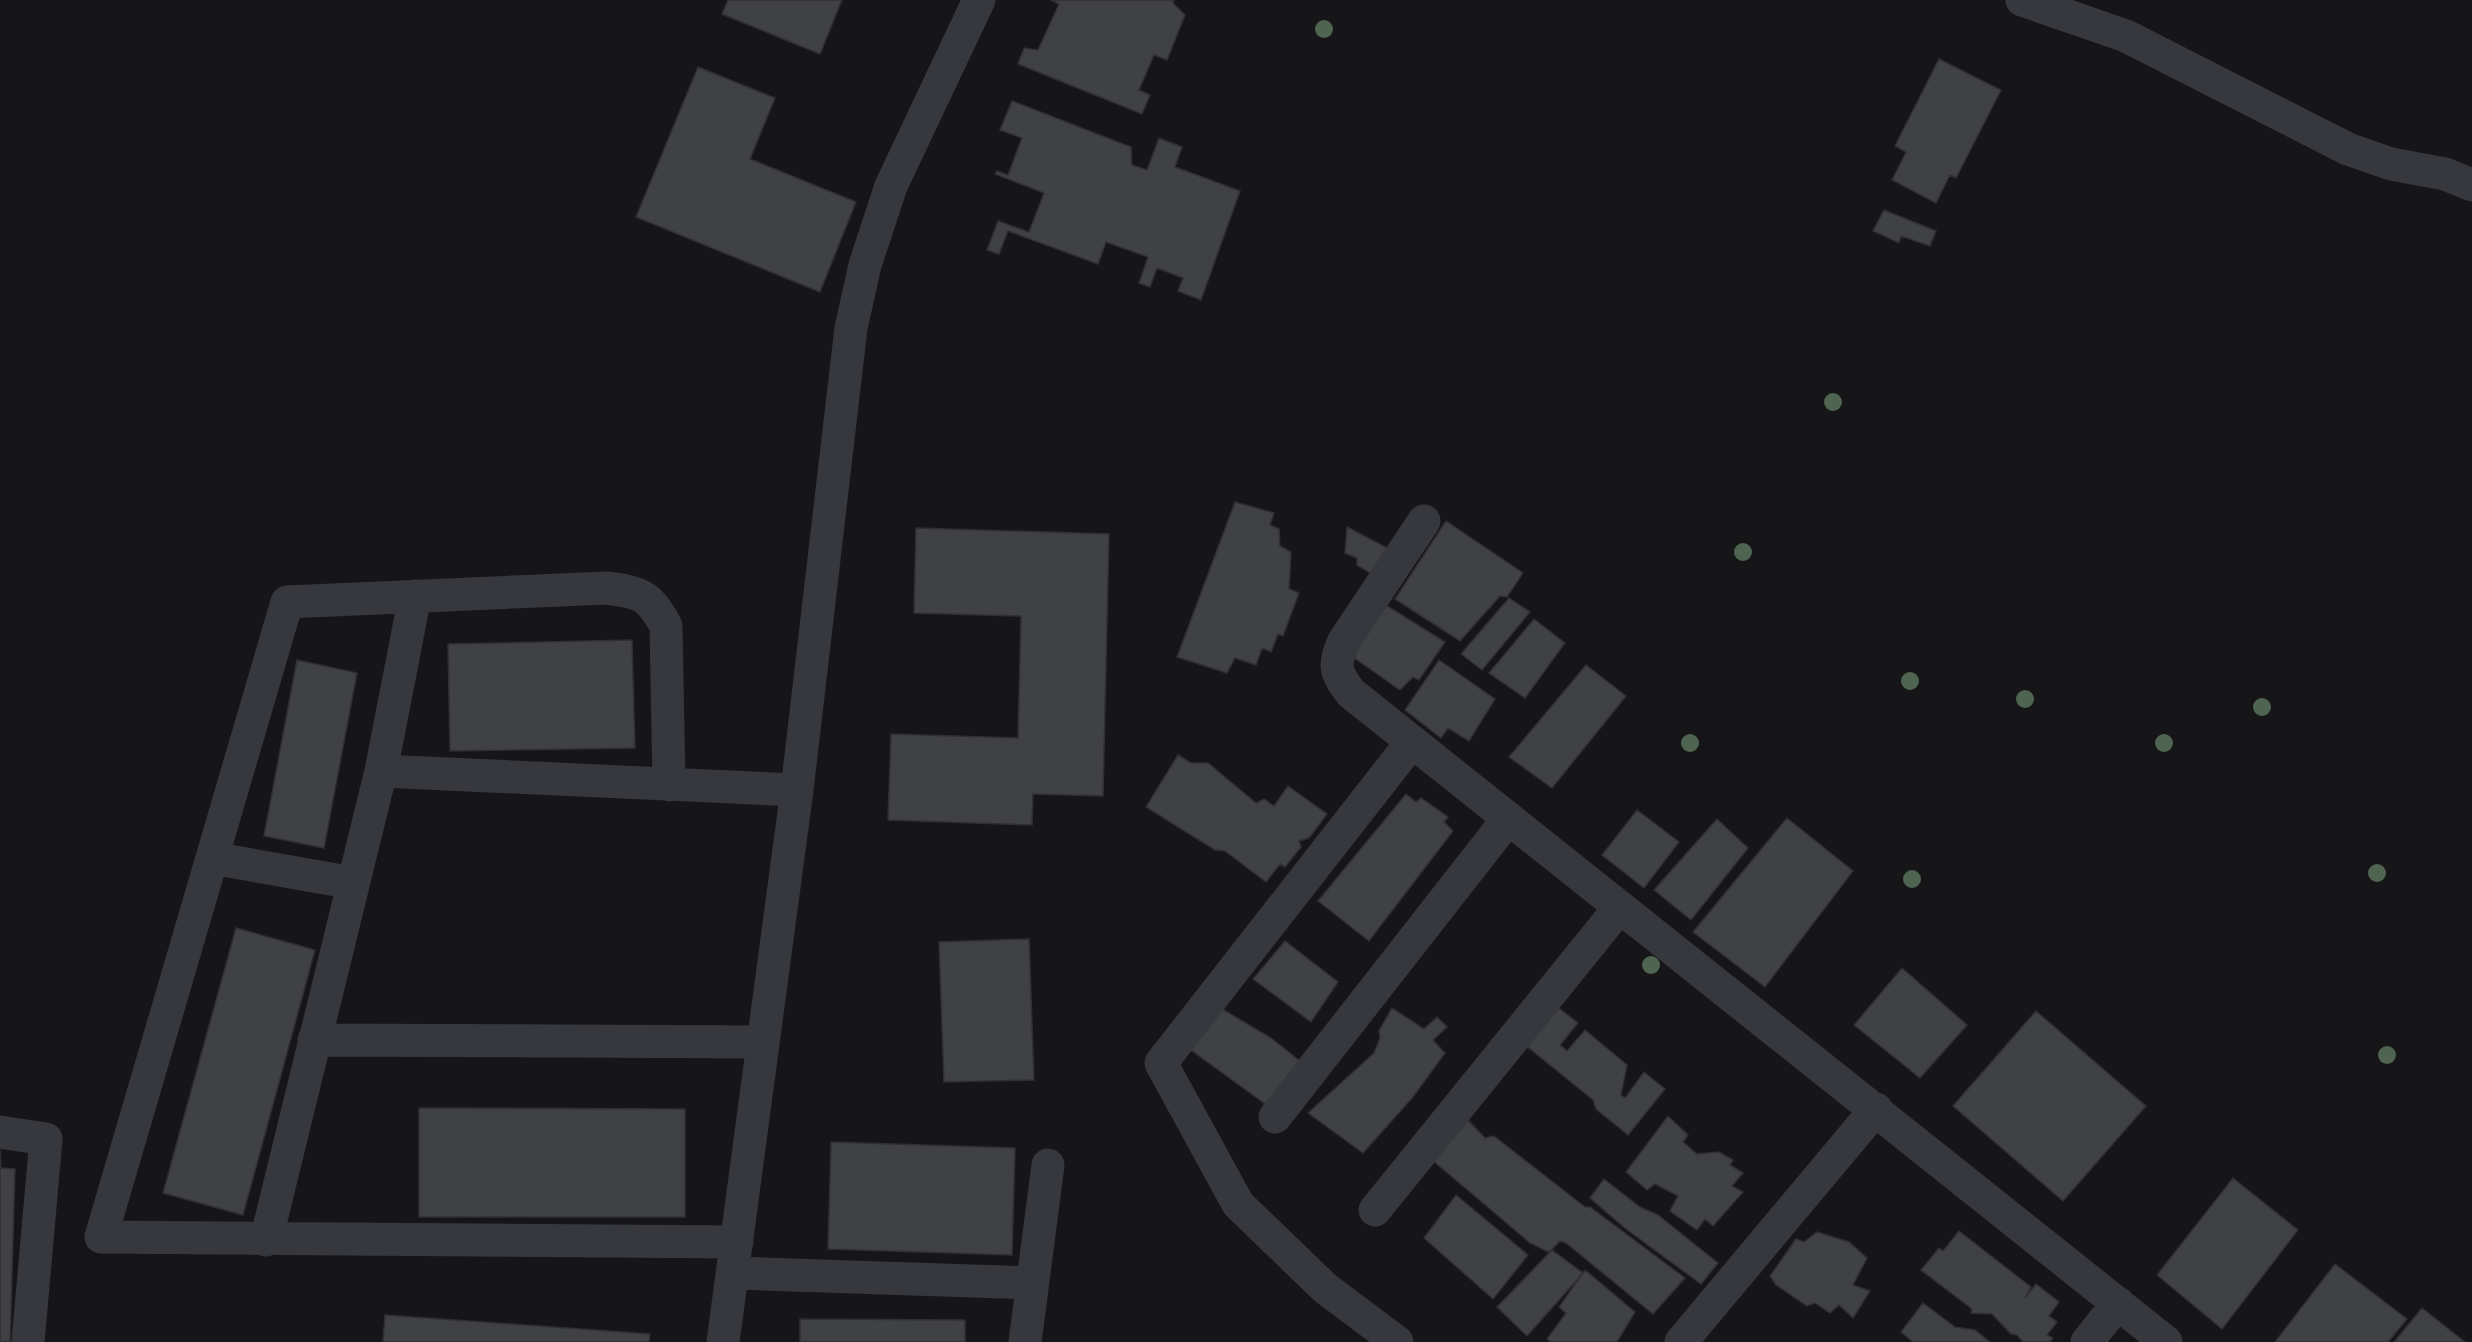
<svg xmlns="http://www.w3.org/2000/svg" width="2472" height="1342" font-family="Overpass,sans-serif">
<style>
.building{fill:#404145;stroke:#303034;stroke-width:1.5}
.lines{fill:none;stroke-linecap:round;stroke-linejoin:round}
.street{stroke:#37383d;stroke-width:33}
.tree{fill:#506452}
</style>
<rect width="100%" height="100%" fill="#161618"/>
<path class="building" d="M728,0H842L820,54L722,14Z
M1051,0H1174L1173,3L1185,15L1167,60L1154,55L1139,90L1150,95L1142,114L1018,64L1024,48L1038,50L1059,4Z
M1939,59L2001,90L1956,178L1950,175L1936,203L1892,180L1906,152L1895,146Z
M698,67L775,98L750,159L856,202L820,292L636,217Z
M1012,101L1131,147L1132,165L1147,170L1159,138L1182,147L1175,167L1240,191L1201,300L1178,291L1183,278L1157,268L1150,287L1139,283L1148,257L1106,242L1098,264L1008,231L999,254L987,250L998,221L1029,232L1044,193L995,174L997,171L1008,175L1022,138L1000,130Z
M1884,210L1936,231L1930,246L1901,236L1899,243L1873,231Z
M1235,502L1274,513L1270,525L1279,529L1280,546L1291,552L1289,589L1299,593L1283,636L1278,634L1271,652L1262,648L1256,665L1235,658L1227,673L1177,657Z
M1446,521L1523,573L1507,597L1500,596L1460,641L1395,599Z
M1347,527L1401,555L1370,573L1357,565V558L1345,553Z
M916,528L1109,534L1103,796L1033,794L1032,825L888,820L891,734L1018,738L1021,616L914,613Z
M1509,598L1530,612L1482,670L1461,654Z
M1384,604L1445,642L1419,680L1413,677L1400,690L1346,652Z
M1534,619L1565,643L1525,698L1489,673Z
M632,640L635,748L450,751L448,644Z
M297,660L357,673L324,848L264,836Z
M1439,660L1495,699L1469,741L1448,728L1441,738L1405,710Z
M1586,665L1626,696L1552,788L1509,757Z
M1178,755L1191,763H1208L1256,803L1264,799L1274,806L1288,786L1327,814L1309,838L1299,841L1301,847L1285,867L1280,864L1266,882L1225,851L1215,850L1146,807Z
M1406,794L1416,802L1421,798L1448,817L1444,822L1453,831L1369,941L1318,901Z
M1637,810L1679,842L1644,888L1602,855Z
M1787,818L1853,871L1765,987L1693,932Z
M1717,819L1748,848L1691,920L1654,890Z
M236,928L315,950L243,1215L163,1193Z
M1029,939L1034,1080L944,1082L939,942Z
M1285,941L1338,982L1311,1022L1253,979Z
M1902,968L1967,1025L1920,1078L1854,1025Z
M1551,1002L1578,1023L1560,1045L1567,1051L1585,1030L1627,1065L1621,1095L1625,1098L1644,1072L1665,1089L1628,1135L1596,1109L1593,1100L1519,1040Z
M1212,1003L1271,1038L1301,1062L1268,1106L1180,1042Z
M1392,1008L1424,1029L1437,1017L1447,1027L1433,1040L1445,1053L1413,1097L1363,1153L1308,1113L1374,1053L1380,1038L1379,1031Z
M2036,1011L2146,1106L2063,1201L1953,1106Z
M419,1108L685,1109V1217H419Z
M1668,1116L1688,1135L1683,1142L1697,1154L1719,1152L1733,1160L1730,1165L1743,1173L1732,1186L1743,1192L1713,1226L1705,1219L1697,1230L1670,1211L1678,1196L1655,1184L1647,1190L1626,1172Z
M1468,1120L1485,1138L1494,1136L1585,1207H1590L1685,1278L1653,1314L1566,1243L1560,1241L1549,1252L1530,1243L1431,1159Z
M831,1142L1015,1148L1012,1255L828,1249Z
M0,1150L1,1168L15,1169L10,1342H0Z
M2233,1178L2298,1230L2222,1329L2157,1275Z
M1604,1179L1640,1207L1658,1215L1718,1263L1701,1284L1626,1229L1590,1198Z
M1456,1195L1528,1255L1493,1299L1424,1238Z
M1959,1231L2031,1287L2025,1298L2036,1284L2059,1302L2049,1316L2057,1322L2047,1335L2053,1338L2050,1342H2023L2017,1335L2011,1334L1992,1314L1971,1313L1972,1309L1921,1270L1939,1248L1943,1251Z
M1817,1232L1849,1242L1867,1258L1853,1285L1870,1291L1853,1318L1839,1305L1830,1313L1815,1303L1807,1306L1776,1285L1770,1276L1796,1239L1804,1242Z
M1552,1250L1583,1273L1527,1336L1497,1307Z
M2335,1264L2407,1319L2388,1342H2275Z
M1585,1270L1635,1312L1617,1342H1551L1547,1339L1566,1313L1559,1307Z
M1923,1303L1955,1327L1975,1330L1990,1342H1913L1901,1332Z
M2422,1308L2465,1342H2394Z
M385,1315L650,1334L649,1342H383Z
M800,1319L965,1320V1342H800Z"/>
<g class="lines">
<path class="street" d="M2022,0L2126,36L2348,149L2391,164L2445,174L2472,185
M1424,521L1344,641C1333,666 1335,672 1351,693L2166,1342
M381,771L797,790
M669,785L666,626C649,595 641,592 606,588L287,602L101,1237L737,1242
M212,858L353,883
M314,1040L763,1042
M1275,1117L1508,819
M0,1132L46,1139L28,1342
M1375,1210L1620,907
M266,1240L381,771L415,596
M733,1273L1031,1283
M723,1342L797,790L851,328L865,265L891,186L979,0
M1025,1342L1048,1165
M1397,1342L1325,1288L1238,1204L1161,1063L1411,743
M1681,1342L1876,1109
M2087,1342L2118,1303"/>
</g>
<g class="tree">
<circle cx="1324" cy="29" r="9"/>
<circle cx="1833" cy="402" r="9"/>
<circle cx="1743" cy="552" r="9"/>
<circle cx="1910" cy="681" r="9"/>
<circle cx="2025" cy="699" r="9"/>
<circle cx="2262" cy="707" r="9"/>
<circle cx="1690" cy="743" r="9"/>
<circle cx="2164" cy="743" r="9"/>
<circle cx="2377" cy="873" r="9"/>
<circle cx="1912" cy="879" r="9"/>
<circle cx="1651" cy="965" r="9"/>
<circle cx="2387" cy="1055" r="9"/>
</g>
</svg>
